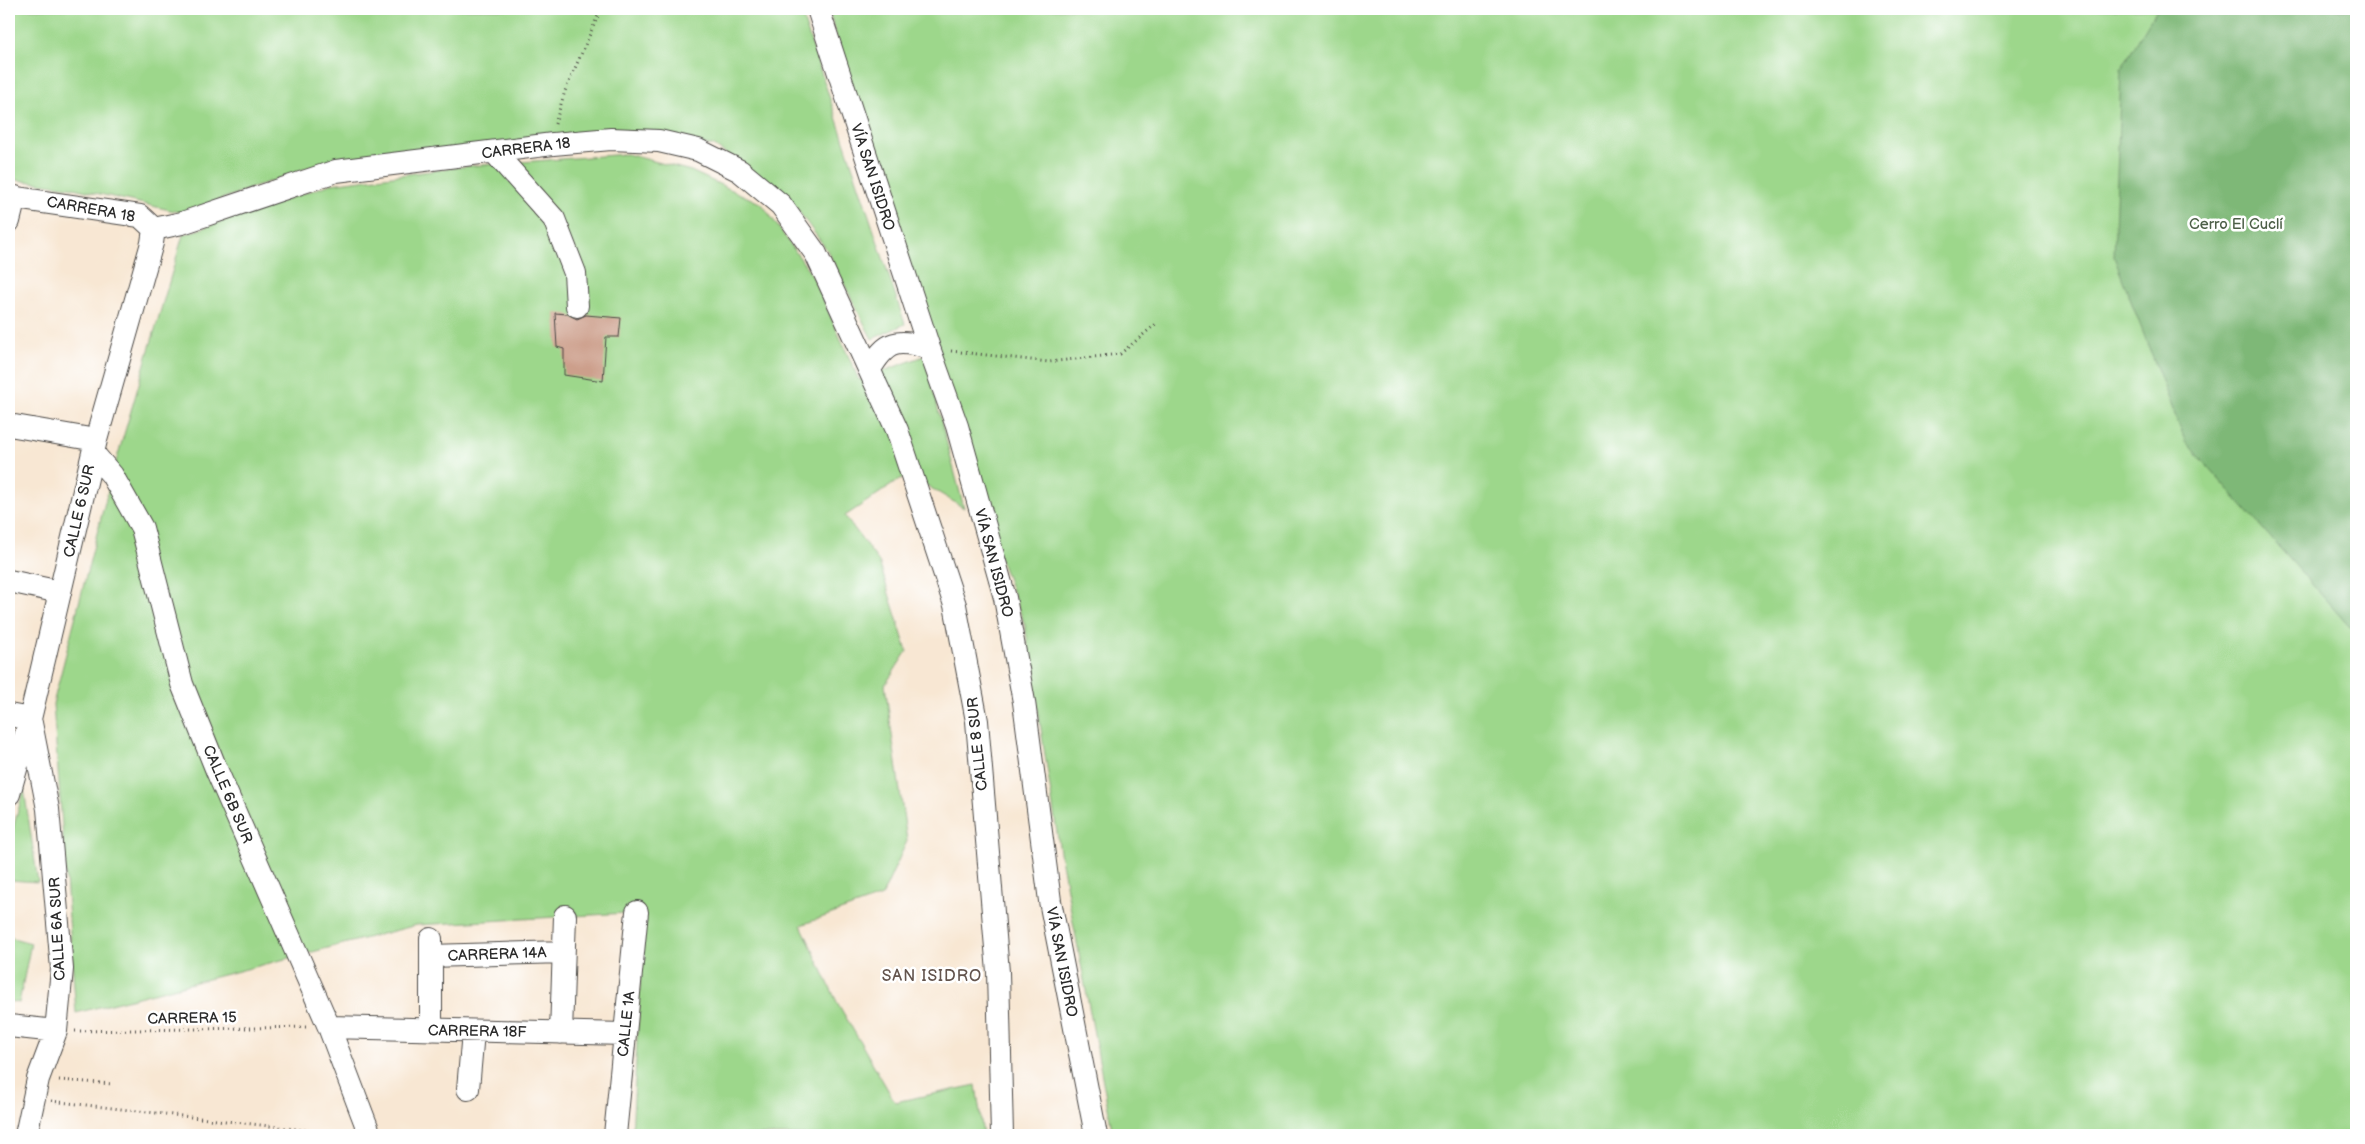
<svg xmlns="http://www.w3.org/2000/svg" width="2365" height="1144" font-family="'Balsamiq Sans',sans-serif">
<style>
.green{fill:#9dd78b;stroke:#64815b}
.forest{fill:#7eb877;stroke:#547251}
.building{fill:#cc9f8b}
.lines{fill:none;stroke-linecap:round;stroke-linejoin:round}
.minor-casing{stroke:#4a4744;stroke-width:24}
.path{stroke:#4a4744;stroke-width:3;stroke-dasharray:1 4;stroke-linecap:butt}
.minor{stroke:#fff;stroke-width:22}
.labels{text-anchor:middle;stroke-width:5;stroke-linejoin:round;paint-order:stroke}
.street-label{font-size:15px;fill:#2b2b2b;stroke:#fff}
.park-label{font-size:15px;fill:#4d5f48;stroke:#fff}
.neighbourhood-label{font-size:16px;letter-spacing:1px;fill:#63544d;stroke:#fff}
</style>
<rect width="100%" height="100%" fill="#fff"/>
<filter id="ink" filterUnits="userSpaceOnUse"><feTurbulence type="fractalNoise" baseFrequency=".02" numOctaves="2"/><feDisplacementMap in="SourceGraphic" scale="10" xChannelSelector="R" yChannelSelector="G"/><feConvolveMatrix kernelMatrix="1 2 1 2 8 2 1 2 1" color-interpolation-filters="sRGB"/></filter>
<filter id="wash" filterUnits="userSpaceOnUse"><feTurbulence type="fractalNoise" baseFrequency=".0096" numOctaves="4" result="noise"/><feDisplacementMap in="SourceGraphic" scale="20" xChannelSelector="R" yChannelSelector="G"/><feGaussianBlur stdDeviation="1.12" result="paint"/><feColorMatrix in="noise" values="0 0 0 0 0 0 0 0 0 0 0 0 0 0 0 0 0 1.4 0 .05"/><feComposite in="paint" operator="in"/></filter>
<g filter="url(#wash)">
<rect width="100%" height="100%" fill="#f8e7d3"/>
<path class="green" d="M9,9H800L905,324L872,339L827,250L788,197L713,145H492L329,160L183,213L69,187L9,179Z
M828,9H2356V1135H1113L1060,852L1025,625L986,522Z
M627,154L691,171L762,204L812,275L859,380L924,356L964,508L908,474L845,516L879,562L907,651L885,685L907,841L882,896L801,925L837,1002L895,1102L976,1085L983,1135H632L644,912L417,925L76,1013L53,704L112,475L183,235L331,184L469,166Z
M24,789L38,882L9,880V843Z
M9,937L31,943L19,1003L9,1001Z"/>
<path class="forest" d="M2157,9H2356V634L2185,441L2114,257L2121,69Z"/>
<g id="blocks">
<path class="building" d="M555,313L567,314L577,319L586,315L621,318L619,337H606L603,381L564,375V349L557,347Z"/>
</g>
</g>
<g filter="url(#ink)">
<use href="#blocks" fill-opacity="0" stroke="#4a4744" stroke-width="1"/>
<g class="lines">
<defs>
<path id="minor" d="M818,9L929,348L957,426L1005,598L1024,702L1050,901L1096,1135
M495,153L554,219L575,273L577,306
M9,197L140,216L154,229
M9,221L15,197
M154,229L182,223L336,171L553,144L611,139L659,141L698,150L740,171L781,205L816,254L897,430L955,605L977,721L998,972L1002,1135
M870,369C887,340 897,339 929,348
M9,425L96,440
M93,453L112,475L142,528L182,684L217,771L329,1027L370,1135
M9,581L60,592
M9,715L30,719
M9,794L30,719L96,440L152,243L154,229
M431,956L563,952
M9,1026L56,1031
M329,1027L625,1034
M431,1030V939
M561,1033L565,916
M468,1089L473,1032
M26,1135L38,1079L56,1031L62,969L48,809L31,723
M615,1135L637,912"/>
</defs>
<use href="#minor" class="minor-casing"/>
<path class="path" d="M555,124L565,91L601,9
M951,351L1049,362L1120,354L1156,324
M75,1031L309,1027
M59,1080L113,1084
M51,1101L348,1135"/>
<use href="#minor" class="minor"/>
</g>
</g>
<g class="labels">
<g class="street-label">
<text transform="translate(526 148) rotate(-7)" y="5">CARRERA 18</text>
<text transform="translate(873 177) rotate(72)" y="5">VÍA SAN ISIDRO</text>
<text transform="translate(91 209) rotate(10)" y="5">CARRERA 18</text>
<text transform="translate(79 511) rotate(-77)" y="5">CALLE 6 SUR</text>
<text transform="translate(994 563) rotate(75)" y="5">VÍA SAN ISIDRO</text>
<text transform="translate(977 744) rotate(-96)" y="5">CALLE 8 SUR</text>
<text transform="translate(228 794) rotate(67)" y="5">CALLE 6B SUR</text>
<text transform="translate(57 929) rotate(-93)" y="5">CALLE 6A SUR</text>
<text transform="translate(497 954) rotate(-2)" y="5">CARRERA 14A</text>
<text transform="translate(1062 962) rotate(79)" y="5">VÍA SAN ISIDRO</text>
<text transform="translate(192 1018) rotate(-1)" y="5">CARRERA 15</text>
<text transform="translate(626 1024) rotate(-84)" y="5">CALLE 1A</text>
<text transform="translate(477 1031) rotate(1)" y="5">CARRERA 18F</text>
</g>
<g class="park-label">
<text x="2236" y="229">Cerro El Cuclí</text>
</g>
<g class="neighbourhood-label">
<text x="932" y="981">SAN ISIDRO</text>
</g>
</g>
<rect width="2365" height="1144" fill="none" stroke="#fff" stroke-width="30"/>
</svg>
